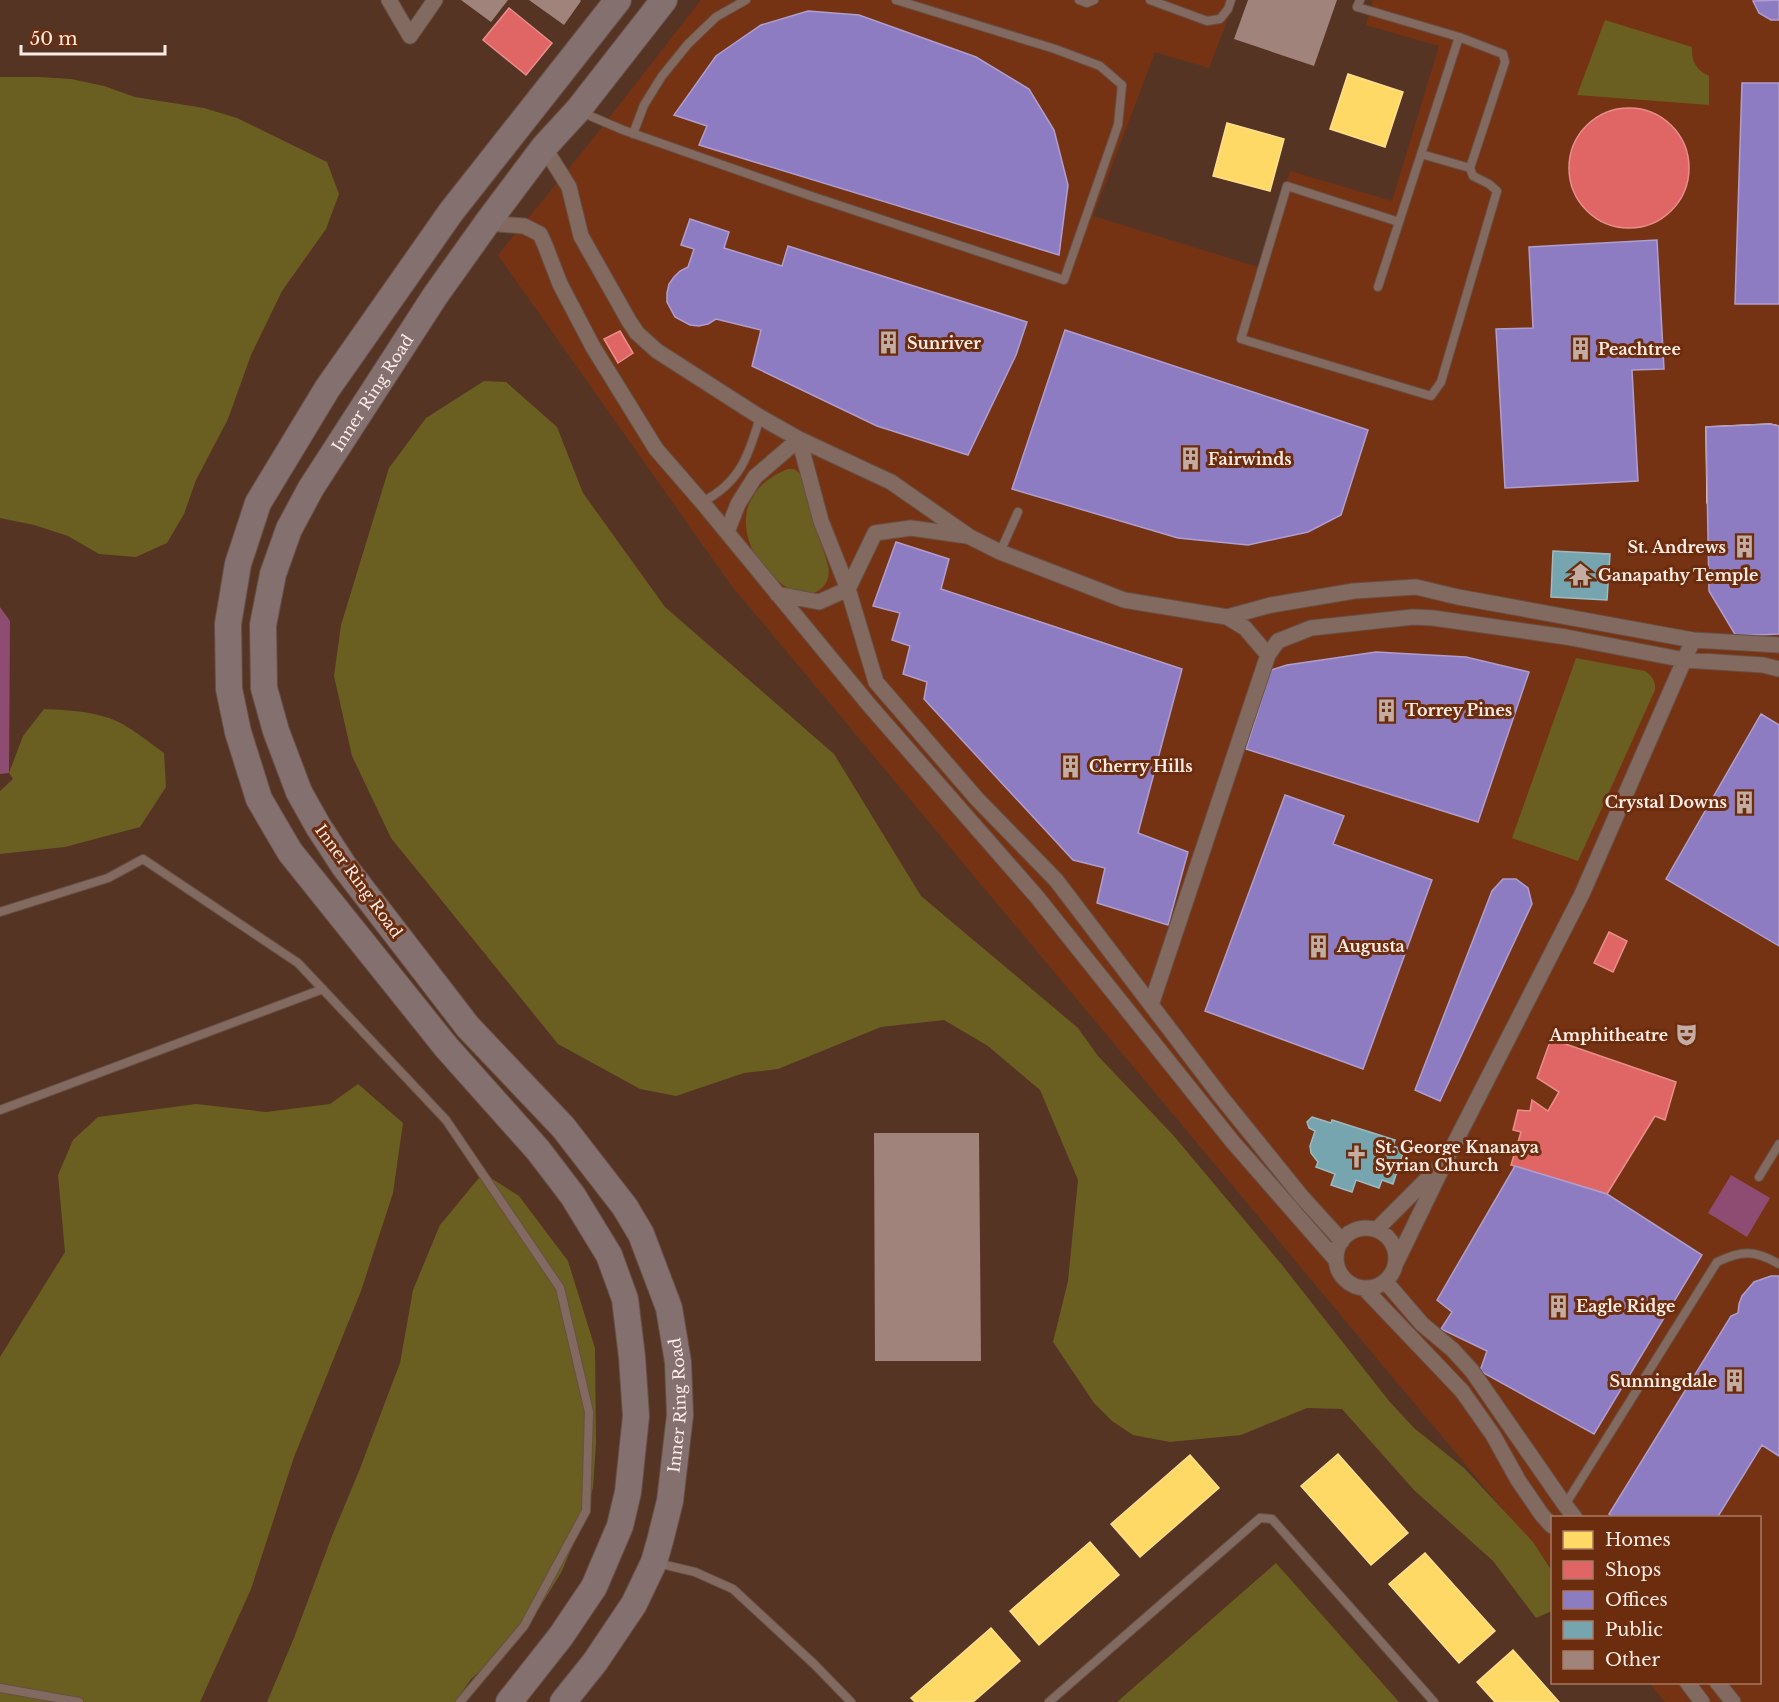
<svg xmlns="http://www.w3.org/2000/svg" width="1779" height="1702" font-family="'Libre Baskerville',serif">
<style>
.built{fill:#763314}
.green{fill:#6a5e21}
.water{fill:#8e4c72}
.homes{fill:#ffd966;stroke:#fedf8c;stroke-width:1.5}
.shops{fill:#e06666;stroke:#e98e8c;stroke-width:1.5}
.offices{fill:#8e7cc3;stroke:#af9ece;stroke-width:1.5}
.public{fill:#76a5af;stroke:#9ebac0;stroke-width:1.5}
.building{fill:#a0837a}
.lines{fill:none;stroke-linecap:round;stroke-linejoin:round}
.service-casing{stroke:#675045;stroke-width:10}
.minor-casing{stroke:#675045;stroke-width:17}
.primary-casing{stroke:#675045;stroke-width:28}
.service{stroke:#826a60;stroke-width:8}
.minor{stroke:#826a60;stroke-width:15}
.primary{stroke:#84706e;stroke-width:26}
.labels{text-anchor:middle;stroke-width:6;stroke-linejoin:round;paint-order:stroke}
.poi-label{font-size:16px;font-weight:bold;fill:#fdece6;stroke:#6c2c0e;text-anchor:start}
.street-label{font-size:16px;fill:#fdece6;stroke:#6c2c0e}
</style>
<rect width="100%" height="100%" fill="#563424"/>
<path class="built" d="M701,0H1235L1209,68L1155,52L1093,216L1258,267L1290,171L1392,201L1439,46L1366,25L1373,0H1779V1702H1665L1649,1683L1760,1682V1518H1552V1568L731,585L498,255L588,145Z"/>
<path class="green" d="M1605,20L1692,47C1691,61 1696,70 1709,76V105L1577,95Z
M0,77H38L71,79L104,86L135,97L204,108L237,118L327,162L339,194L326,229L282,291L251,355L228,419L196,480L184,514L167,543L136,557L99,554L68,536L34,525L0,518Z
M484,381L506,382L557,427L583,493L665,607L834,754L921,896L1078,1028L1098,1056L1173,1135L1282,1265L1389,1401L1414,1428L1464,1468L1533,1542L1552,1571V1611L1536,1618L1493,1561L1414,1490L1342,1409L1307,1408L1241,1435L1170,1442L1133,1435L1112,1421L1094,1403L1053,1342L1068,1281L1078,1180L1040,1090L988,1046L944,1020L881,1027L778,1069L744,1073L676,1096L640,1089L558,1044L391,838L352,756L334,676L341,625L389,468L426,418Z
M788,469H794L802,475L828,566C830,574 828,582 822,588C801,608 761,571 753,551C747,538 744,524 747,510C753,489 769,476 788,469Z
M1576,658L1645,671C1652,676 1656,681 1655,690L1578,861L1512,838Z
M44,709C66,710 88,711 109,718C129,725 147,741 164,753L166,787L140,827L65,847L0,854V791L13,779L9,773L23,736Z
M358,1084L403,1123L393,1193L361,1291L294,1457L251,1589L200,1702H0V1357L65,1252L58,1175L73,1140L98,1117L196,1104L266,1112L330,1104Z
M483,1173L519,1196L568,1261L595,1348L596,1443L593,1488L581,1526L561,1573L523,1634L471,1679L455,1702H267L294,1638L332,1536L359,1471L400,1363L413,1290L440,1225Z
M1276,1563L1399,1702H1117Z"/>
<path class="water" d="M0,607L10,621L9,773L0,774Z
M1731,1175L1770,1198L1747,1237L1708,1213Z"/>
<path class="homes" d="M1348,74L1403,92L1385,147L1330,129Z
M1227,123L1284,139L1270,191L1213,176Z
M1770,424L1779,426V609H1775L1777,551H1765L1766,524L1707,503L1706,427Z
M1338,1454L1408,1533L1371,1565L1301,1486Z
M1190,1455L1219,1488L1140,1557L1111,1524Z
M1090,1542L1119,1575L1039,1645L1010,1611Z
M1425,1553L1495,1631L1459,1663L1389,1584Z
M991,1628L1020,1661L973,1702H915L911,1698Z
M1513,1650L1559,1702H1495L1477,1682Z"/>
<path class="shops" d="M509,8L552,43L526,75L483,40Z
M1569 168a60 60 0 1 1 120 0a60 60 0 1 1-120 0Z
M620,331L633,353L618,363L604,339Z
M1609,932L1627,941L1613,972L1594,963Z
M1551,1039L1676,1082L1665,1120L1655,1116L1607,1194L1511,1165L1521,1132L1513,1130L1518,1110L1530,1111L1532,1100L1548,1111L1559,1092L1537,1078Z"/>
<path class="offices" d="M1779,0V20H1771L1759,13L1753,1Z
M808,11L859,15L976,57L1029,89L1054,130L1068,185L1059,255L699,145L707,126L674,115L716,56L761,25Z
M1742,83H1779V304H1735Z
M690,219L729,232L724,248L782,266L788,246L1027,322L1016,355L968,455L877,426L752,366L761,330L716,319L708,324L699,326L690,325L675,317L667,302V293L669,284L674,277L680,271L688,267L694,249L681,245Z
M1657,240L1664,369L1632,370L1638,481L1505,488L1496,329L1533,328L1529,247Z
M1065,330L1368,430L1341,515L1308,532L1248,545L1178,538L1012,489Z
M1770,424L1779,426V634L1736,636L1709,591L1706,427Z
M896,542L949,559L941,589L1182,669L1138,833L1188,852L1168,925L1097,903L1105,868L1073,860L924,699L927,682L903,674L910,646L892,640L900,613L873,606Z
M1376,652L1466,657L1529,672L1478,822L1246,749L1271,670L1287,665Z
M1761,714L1779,725V946L1666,879Z
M1285,795L1344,816L1333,844L1432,880L1363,1069L1205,1011Z
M1503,879H1516L1528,888L1532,904L1440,1101L1415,1090L1492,891Z
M1515,1166L1607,1194L1702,1255L1594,1434L1480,1371L1487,1351L1441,1329L1452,1312L1437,1300Z
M1771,1276H1779V1456L1762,1445L1717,1518H1615L1609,1514L1731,1316L1738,1313L1739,1304L1742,1296L1754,1282Z"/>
<path class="public" d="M1553,551L1610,554L1607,600L1551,597Z
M1312,1117L1331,1123L1332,1120L1395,1140L1393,1146L1404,1150L1393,1184L1382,1180L1379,1188L1356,1180L1352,1192L1331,1185L1335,1174L1316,1167L1318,1162L1311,1153L1310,1146L1315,1131L1309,1128L1307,1122Z"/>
<path class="building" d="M461,0H508L491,22Z
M529,0H580L581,1L564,25Z
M1248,0H1337L1314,66L1234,39Z
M874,1133H979L981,1361H875Z"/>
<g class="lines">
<defs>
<path id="service" d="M1079,0L1087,3L1094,0
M1150,0L1207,21L1220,19L1228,9L1231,0
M1360,0L1357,7L1459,37L1503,54L1505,62L1470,168L1473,176L1489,184L1497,191L1441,382L1431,396L1241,339L1287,186L1399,222
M581,112L623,130L808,195L1064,280L1118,125L1122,85L1100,66L1055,49L896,0
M633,134L644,105L662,76L688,44L716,17L746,0
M1421,154L1470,168
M1378,287L1459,37
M702,502C740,483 749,455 760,417
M1000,552L1018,512
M0,912L108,878L143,859L298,963L446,1120L560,1288L589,1412L586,1511L524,1626L460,1702
M0,1110L323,989
M1759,1177L1779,1144
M1565,1505L1717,1262C1742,1250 1755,1250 1779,1264
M657,1563L695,1572L733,1589L814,1664L851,1702
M0,1688L79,1702
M1049,1702L1260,1518L1272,1519L1434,1702"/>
<path id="minor" d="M389,0L410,36L435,0
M544,147L569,187L581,236L629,321L637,333L657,351L760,417L799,439L891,482L970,537L1000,552L1124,600L1227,617L1245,628L1268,655
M487,223L524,226L540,234L545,245L560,284L593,347L656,449L702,502L870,706L1037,897L1232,1141L1336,1260
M727,532L738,504L755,477L799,439L821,521L848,589L876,682L977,799L1056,880L1222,1098L1302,1197L1342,1241
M777,594L819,602L848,589L875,533L911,528L967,536
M1227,617L1271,605L1354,591L1416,587L1458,597L1693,640L1779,645
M1151,1005L1268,655L1278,641L1311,628L1413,617L1433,618L1566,637L1685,660L1763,665L1779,669
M1336 1258a30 30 0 1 1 60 0a30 30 0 1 1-60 0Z
M1376,1230L1438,1168
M1396,1263L1446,1160L1582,894L1693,640
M1385,1281L1422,1324L1453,1350L1472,1371L1565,1505L1575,1518
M1364,1288L1462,1391L1493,1435L1518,1480L1542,1515L1552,1526
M1687,1682L1702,1702
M1717,1682L1733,1702"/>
<g id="primary">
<path d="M509,1702L561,1636L594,1587L620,1526L628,1492L636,1416L632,1357L625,1299L609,1255L573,1196L538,1150L447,1048L290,852L259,799L238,732L229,689L228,624L238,564L258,503L327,389L451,212L618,0"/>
<path id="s1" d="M563,1702L595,1662L634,1604L654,1562L660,1541L670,1501L680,1415L678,1362L669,1308L641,1234L625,1207L563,1127L468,1027L344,866L318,826L299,792L276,731L264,688L263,625L273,574L289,529L311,488L435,296L487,223L544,147L578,110L664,0"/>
</g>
</defs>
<use href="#service" class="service-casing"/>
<use href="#minor" class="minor-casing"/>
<use href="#primary" class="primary-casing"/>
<use href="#service" class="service"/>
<use href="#minor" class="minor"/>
<use href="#primary" class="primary"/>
</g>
<defs>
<symbol id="building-bare" viewBox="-9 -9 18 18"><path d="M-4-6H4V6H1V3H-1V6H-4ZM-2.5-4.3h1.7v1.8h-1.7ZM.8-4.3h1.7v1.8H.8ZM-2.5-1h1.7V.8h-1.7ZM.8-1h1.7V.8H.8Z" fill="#c3aca2" stroke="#6c2c0e" stroke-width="2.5" paint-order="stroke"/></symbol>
<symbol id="temple-bare" viewBox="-9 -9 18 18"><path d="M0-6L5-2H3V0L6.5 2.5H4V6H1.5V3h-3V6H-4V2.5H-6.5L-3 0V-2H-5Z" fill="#c3aca2" stroke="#6c2c0e" stroke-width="2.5" paint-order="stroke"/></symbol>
<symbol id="theatre-bare" viewBox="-9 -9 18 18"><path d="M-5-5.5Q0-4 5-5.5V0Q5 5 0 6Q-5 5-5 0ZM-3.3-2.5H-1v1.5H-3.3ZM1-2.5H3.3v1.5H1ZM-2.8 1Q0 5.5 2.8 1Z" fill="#c3aca2" stroke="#6c2c0e" stroke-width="2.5" paint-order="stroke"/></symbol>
<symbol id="church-bare" viewBox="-9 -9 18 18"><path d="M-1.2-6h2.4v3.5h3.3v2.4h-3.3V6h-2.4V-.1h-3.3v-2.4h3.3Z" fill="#c3aca2" stroke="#6c2c0e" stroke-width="2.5" paint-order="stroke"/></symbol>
</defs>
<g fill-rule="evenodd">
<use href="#building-bare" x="872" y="326" width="33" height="33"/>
<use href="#building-bare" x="1564" y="332" width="33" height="33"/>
<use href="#building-bare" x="1174" y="442" width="33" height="33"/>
<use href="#building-bare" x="1728" y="530" width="33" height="33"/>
<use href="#temple-bare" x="1564" y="558" width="33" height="33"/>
<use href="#building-bare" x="1370" y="694" width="33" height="33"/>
<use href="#building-bare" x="1054" y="750" width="33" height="33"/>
<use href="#building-bare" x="1728" y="786" width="33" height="33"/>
<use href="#building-bare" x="1302" y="930" width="33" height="33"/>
<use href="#theatre-bare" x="1670" y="1018" width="33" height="33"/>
<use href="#church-bare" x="1340" y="1140" width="33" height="33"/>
<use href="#building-bare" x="1542" y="1290" width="33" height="33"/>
<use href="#building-bare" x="1718" y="1364" width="33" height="33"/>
</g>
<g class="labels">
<g class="poi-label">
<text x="907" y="349">Sunriver</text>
<text x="1598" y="355">Peachtree</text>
<text x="1208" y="465">Fairwinds</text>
<text x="1726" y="553" text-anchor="end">St. Andrews</text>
<text x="1598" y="581">Ganapathy Temple</text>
<text x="1405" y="716">Torrey Pines</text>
<text x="1089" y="772">Cherry Hills</text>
<text x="1727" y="808" text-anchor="end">Crystal Downs</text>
<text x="1337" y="952">Augusta</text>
<text x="1668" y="1041" text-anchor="end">Amphitheatre</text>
<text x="1375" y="1153">St. George Knanaya<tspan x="1375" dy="18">Syrian Church</tspan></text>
<text x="1576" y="1312">Eagle Ridge</text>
<text x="1717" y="1387" text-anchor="end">Sunningdale</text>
</g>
<g class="street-label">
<text dy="6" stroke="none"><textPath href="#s1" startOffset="1497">Inner Ring Road</textPath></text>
<text transform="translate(359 881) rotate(54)" y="6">Inner Ring Road</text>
<text dy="6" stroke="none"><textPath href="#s1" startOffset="327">Inner Ring Road</textPath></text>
</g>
</g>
<rect x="1551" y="1516" width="210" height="168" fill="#6c2c0e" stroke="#a67964" stroke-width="1.5"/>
<rect x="1563" y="1531" width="30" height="18" fill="#ffd966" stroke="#a67964" stroke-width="1.5"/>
<text x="1605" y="1546" font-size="18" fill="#fdece6">Homes</text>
<rect x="1563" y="1561" width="30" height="18" fill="#e06666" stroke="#a67964" stroke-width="1.5"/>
<text x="1605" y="1576" font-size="18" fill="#fdece6">Shops</text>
<rect x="1563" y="1591" width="30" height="18" fill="#8e7cc3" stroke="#a67964" stroke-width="1.5"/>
<text x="1605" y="1606" font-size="18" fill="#fdece6">Offices</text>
<rect x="1563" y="1621" width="30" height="18" fill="#76a5af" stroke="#a67964" stroke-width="1.5"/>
<text x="1605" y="1636" font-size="18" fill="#fdece6">Public</text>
<rect x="1563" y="1651" width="30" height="18" fill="#a0837a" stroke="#a67964" stroke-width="1.5"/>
<text x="1605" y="1666" font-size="18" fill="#fdece6">Other</text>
<path d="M21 45v9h144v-9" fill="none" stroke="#fdece6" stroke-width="3"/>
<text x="30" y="45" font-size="18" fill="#fdece6" stroke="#6c2c0e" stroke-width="4.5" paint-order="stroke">50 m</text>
</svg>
